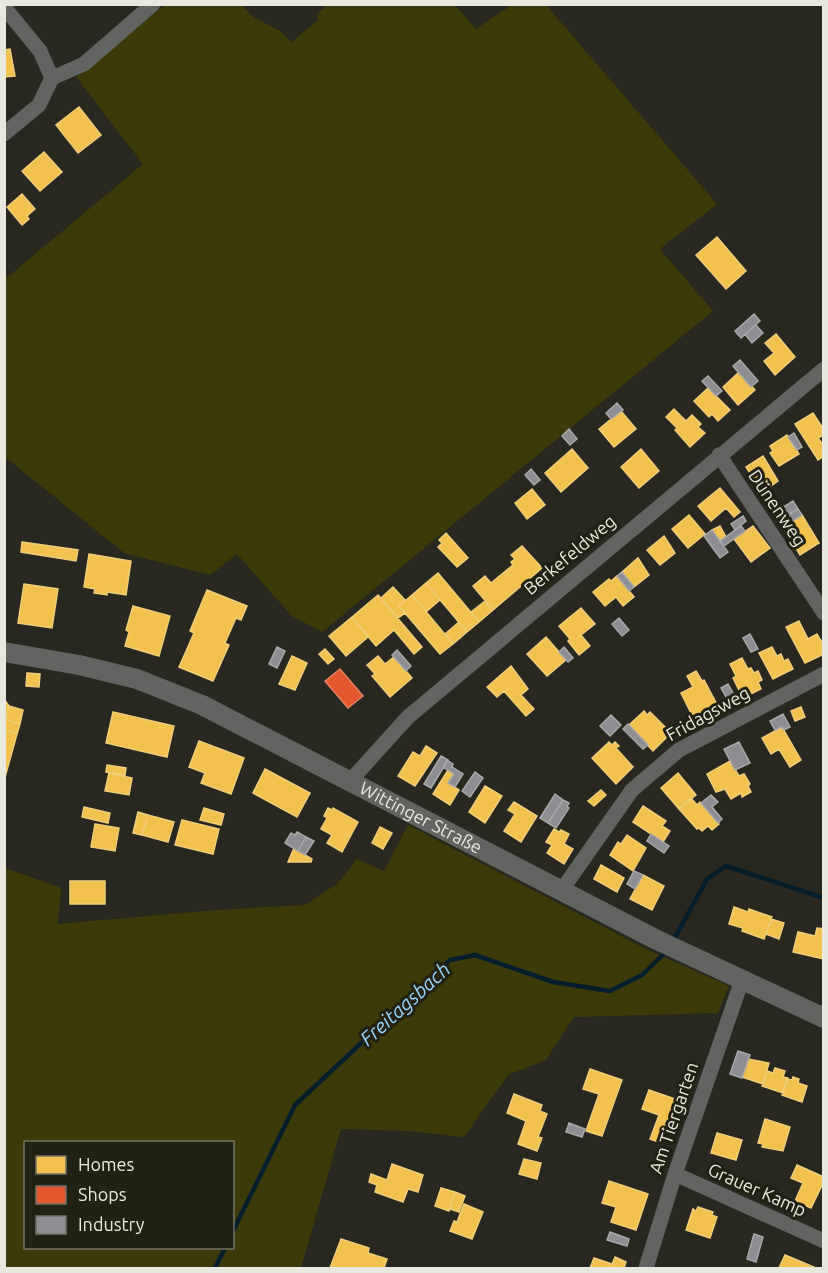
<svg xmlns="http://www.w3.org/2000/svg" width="828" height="1273" font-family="Ubuntu,sans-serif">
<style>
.green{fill:#3b3a08;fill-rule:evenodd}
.homes{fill:#f2c14e;stroke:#efcd79;stroke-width:1.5}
.shops{fill:#e4572e;stroke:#e58263;stroke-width:1.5}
.industry{fill:#8d8d92;stroke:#a8a8a9;stroke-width:1.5}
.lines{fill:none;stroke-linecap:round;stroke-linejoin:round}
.stream{stroke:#051e2c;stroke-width:4.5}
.minor{stroke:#626462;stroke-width:15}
.major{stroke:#626461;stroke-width:20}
.labels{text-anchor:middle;stroke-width:6;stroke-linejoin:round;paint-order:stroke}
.street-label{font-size:18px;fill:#e8e8de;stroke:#222214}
.water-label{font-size:20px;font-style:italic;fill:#97d5fd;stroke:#222214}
</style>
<rect width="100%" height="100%" fill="#282820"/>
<path class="green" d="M165,5H241L255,18L280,31L291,42L319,20L316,15L328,5H455L476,29L512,5H546L717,204L660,249L713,311L322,632L292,616L237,554L210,575L124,553L5,457L4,280L143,164L76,77Z
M408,825L646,949L729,986L718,1013L574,1017L546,1060L508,1075L464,1137L408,1131L341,1129L301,1268H5V868L61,888L58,924L216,910L305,905L338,883L357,859L384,871ZM26,1142H232V1248H26Z"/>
<path class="homes" d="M10,49L15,76L4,77V50Z
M79,107L101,135L78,153L56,125Z
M44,152L62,172L40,191L22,171Z
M22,194L35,209L27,216L29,219L22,225L7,207Z
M717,237L746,271L726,289L696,255Z
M776,334L795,357L775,375L764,361L774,353L765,343Z
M739,372L755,390L738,405L723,387Z
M708,388L730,410L718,421L712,414L709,417L694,401Z
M674,409L686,421L692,415L701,424L698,427L705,433L690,447L675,430L677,428L666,417Z
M621,411L636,429L614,447L599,429Z
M813,413L824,430V435L818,438L824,446V456L818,460L795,424Z
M787,435L799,454L779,466L770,453L773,451L770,446Z
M572,449L588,468L561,492L545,473Z
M641,449L659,471L639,488L621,467Z
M763,456L778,481L762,492L746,467Z
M720,488L740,512L734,517L726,508L711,521L698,506Z
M532,489L545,505L527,519L515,503Z
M689,515L705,534L688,548L672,529Z
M802,515L819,543L800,555L783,527Z
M720,526L726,537L720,541L712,530Z
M753,526L770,548L751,562L734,539Z
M446,533L468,558L457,567L438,547L442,543L439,540Z
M664,536L675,553L660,565L647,550Z
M22,542L78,550L76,561L21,552Z
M522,546L542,568L493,610L473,586L485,576L491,583L513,565L511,562L515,559L511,555Z
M89,554L131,561L126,595L107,592V595L94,593L95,589L84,587Z
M638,558L649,575L634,587L622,572Z
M438,573L479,622L467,632L426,583Z
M617,576L634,597L623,606L616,597L605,606L593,592L609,579L611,581Z
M426,583L440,600L426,612L412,595Z
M24,584L58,589L52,628L18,623Z
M393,587L405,600L399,606L405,613L398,618L381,598Z
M207,590L247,606L241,620L236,618L225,643L229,645L213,681L179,667L194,633L190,631Z
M378,595L422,647L414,654L394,630L376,646L352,617Z
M412,595L453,644L440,654L399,606Z
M485,601L493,610L479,622L471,612Z
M133,606L170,616L159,656L125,646L129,632L126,630Z
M581,608L595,624L581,635L590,646L579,655L568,641L570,639L559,626Z
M352,617L368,637L346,656L329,636Z
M799,621L808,639L817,634L824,646V654L805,663L786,627Z
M459,622L467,632L453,644L445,634Z
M546,637L566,660L547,676L527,654Z
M772,647L777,656L781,654L784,661L788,659L793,669L773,679L759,653Z
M325,649L334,659L328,664L319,654Z
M292,656L307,663L295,690L279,684Z
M378,656L385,664L394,657L412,678L390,697L372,676L375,674L367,665Z
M742,658L748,669L751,668L754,673L758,671L762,680L758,682L761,689L743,698L733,678L736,676L730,664Z
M511,666L528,689L521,695L534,709L526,716L504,691L497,697L487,687Z
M696,671L702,681L704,680L720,710L696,723L681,693L693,687L687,676Z
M27,673L40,674L39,687L26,686Z
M4,699L9,706L6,720L20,724L17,734L4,730Z
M9,706L23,710L20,724L6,720Z
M801,707L805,717L795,721L791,711Z
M644,711L647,715L650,712L667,729L663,732L667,737L653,751L629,725Z
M113,712L174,726L167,757L106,743Z
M782,727L801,760L790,767L779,749L771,754L762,738Z
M4,730L17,734L4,781Z
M199,741L244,758L231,794L201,783L205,773L189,767Z
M609,742L612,745L615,742L619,746L616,748L633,767L616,784L592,758Z
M426,746L437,753L415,786L398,776L413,752L420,756Z
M730,761L739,776L744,774L750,784L748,786L751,792L742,797L741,793L731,799L725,789L716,792L707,774Z
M107,765L126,768L125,775L106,772Z
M265,769L310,793L297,817L253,793Z
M448,770L454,774L448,783L459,790L450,805L433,794Z
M109,773L132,778L129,795L105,791Z
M678,773L696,795L679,809L661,788Z
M485,786L502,796L485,823L469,812Z
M601,790L606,795L594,806L588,801Z
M691,798L697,805L700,802L719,824L712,830L708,826L702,831L699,828L697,829L679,809Z
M514,802L537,816L521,842L504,831L515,814L508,810Z
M643,806L666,821L662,826L670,831L663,842L633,822Z
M84,807L110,813L108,823L82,817Z
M204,808L224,814L221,825L200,820Z
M328,808L332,810L333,808L358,822L342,852L327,843L332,835L321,829L327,818L324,816Z
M138,812L148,815L142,835L133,833Z
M148,815L174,822L168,842L142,835Z
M182,820L219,829L213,854L175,845Z
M95,824L119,828L115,851L91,847Z
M380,827L392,833L383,849L372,843Z
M554,829L559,832L561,830L569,834L564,844L573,849L564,864L547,853L552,845L546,842Z
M627,835L646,848L633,871L610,855L618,842L621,844Z
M294,848L312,859L311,862H288Z
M601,865L624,878L617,892L594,879Z
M643,875L664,886L652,910L630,899Z
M70,881H105V904H70Z
M734,907L748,912L749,909L772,917L764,939L742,931L743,928L729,924Z
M771,919L784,923L779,939L766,934Z
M817,928L824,929V959L793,952L798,932L815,936Z
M748,1059L769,1063L763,1084L742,1077Z
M775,1068L785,1071L783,1077L788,1078L783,1093L762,1086L767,1071L773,1073Z
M590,1069L622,1080L602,1136L586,1131L599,1094L583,1089Z
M793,1077L799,1079L798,1083L807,1086L802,1102L782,1095L787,1079L792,1080Z
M649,1090L675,1099L661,1143L650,1139L659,1115L642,1109Z
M514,1094L542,1105L540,1111L547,1114L538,1137L542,1138L537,1151L518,1144L526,1121L507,1113Z
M765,1119L790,1127L783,1151L762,1147L763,1144L758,1143Z
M717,1133L742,1140L736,1160L711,1153Z
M524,1159L541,1163L537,1179L519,1174Z
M392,1164L423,1175L418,1192L408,1189L403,1202L375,1192L377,1185L369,1182L371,1174L387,1180Z
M797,1165L824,1177V1181L811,1208L795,1201L803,1183L791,1178Z
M609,1181L648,1194L636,1230L611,1222L616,1207L602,1203Z
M441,1188L455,1192L449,1211L435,1206Z
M455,1192L465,1196L459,1212L450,1209Z
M464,1204L483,1212L472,1239L450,1231L454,1221L457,1222Z
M698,1207L713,1212L712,1215L717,1217L710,1238L686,1230L693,1209L696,1211Z
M341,1239L369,1248L368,1253L387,1259L384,1268H330Z
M785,1255L816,1268H779Z
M615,1257L626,1262L624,1268H590L594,1258L612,1264Z"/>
<path class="shops" d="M340,669L363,696L348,708L325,681Z"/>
<path class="industry" d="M754,314L760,321L741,338L735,331Z
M756,325L763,333L752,343L745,334Z
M740,360L758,381L751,387L733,366Z
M708,376L722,391L716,396L702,381Z
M617,403L623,410L611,419L606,413Z
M569,429L577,439L570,445L562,436Z
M794,433L802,447L797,450L788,437Z
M531,469L540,480L534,485L525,475Z
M793,501L798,509L782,518L777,511Z
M798,509L802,515L788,524L784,517Z
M743,516L746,521L735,530L731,524Z
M741,526L745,531L724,546L720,541Z
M712,530L728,552L720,558L704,536Z
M622,572L634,587L629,591L617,576Z
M619,618L629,630L622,636L612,624Z
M750,634L758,649L751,652L743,638Z
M277,647L285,651L277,668L269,664Z
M564,647L573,658L568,662L559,652Z
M397,650L411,666L406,671L392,655Z
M728,684L736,698L729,702L721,688Z
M783,714L790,727L784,730L782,727L775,730L770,721Z
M611,715L621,725L610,736L600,726Z
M628,724L648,745L643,749L623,729Z
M739,742L750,763L735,770L724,749Z
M441,756L448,760L431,788L424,784Z
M447,760L453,764L452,767L463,774L455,787L448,783L454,774L443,767Z
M475,772L483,778L470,797L462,791Z
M555,794L563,800L548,823L540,818Z
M711,795L718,802L712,807L722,819L718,823L701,803Z
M563,800L569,803L567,807L569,808L556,828L548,823Z
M297,832L306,837L298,851L285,843L291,833L295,835Z
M651,834L669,846L664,853L647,841Z
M306,837L314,841L305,855L298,851Z
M634,871L643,875L635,889L627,884Z
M738,1051L750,1055L742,1078L730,1074Z
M569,1123L585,1129L582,1137L566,1132Z
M610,1232L629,1239L627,1246L607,1240Z
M754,1234L763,1237L756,1262L747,1259Z"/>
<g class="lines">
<path class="stream" d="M672,943L707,879L726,866L824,898
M232,1233L295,1105L450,960L475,955L553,982L610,991L642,975L668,950
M215,1268L225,1248"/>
<path class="minor" d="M4,7L40,51L52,78
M4,134L39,105L52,78L84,64L153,4
M719,455L824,613
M351,780L408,717L824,369
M561,891L632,790L679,750L824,674
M675,1174L824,1241
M646,1268L675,1174L742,980"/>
<path class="major" id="s1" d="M4,652L79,665L137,679L202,705L655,939L824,1018"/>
</g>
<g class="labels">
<g class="street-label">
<text transform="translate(777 508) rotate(56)" y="6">Dünenweg</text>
<text transform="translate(570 555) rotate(-40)" y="6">Berkefeldweg</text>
<text transform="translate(708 714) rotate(-29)" y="6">Fridagsweg</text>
<text dy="6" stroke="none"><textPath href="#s1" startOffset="452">Wittinger Straße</textPath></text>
<text transform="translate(674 1118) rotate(-71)" y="6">Am Tiergarten</text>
<text transform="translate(757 1190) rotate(24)" y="6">Grauer Kamp</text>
</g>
<g class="water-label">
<text transform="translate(405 1004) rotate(-42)" y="7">Freitagsbach</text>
</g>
</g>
<rect width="828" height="1273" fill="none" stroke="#e8e8de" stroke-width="12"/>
<rect x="24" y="1141" width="210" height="108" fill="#222214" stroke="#717165" stroke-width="1.5"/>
<rect x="36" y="1156" width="30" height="18" fill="#f2c14e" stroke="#717165" stroke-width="1.5"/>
<text x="78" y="1171" font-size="18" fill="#e8e8de">Homes</text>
<rect x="36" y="1186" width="30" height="18" fill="#e4572e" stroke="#717165" stroke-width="1.5"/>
<text x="78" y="1201" font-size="18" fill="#e8e8de">Shops</text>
<rect x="36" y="1216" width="30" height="18" fill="#8d8d92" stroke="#717165" stroke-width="1.5"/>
<text x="78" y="1231" font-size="18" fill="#e8e8de">Industry</text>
</svg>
